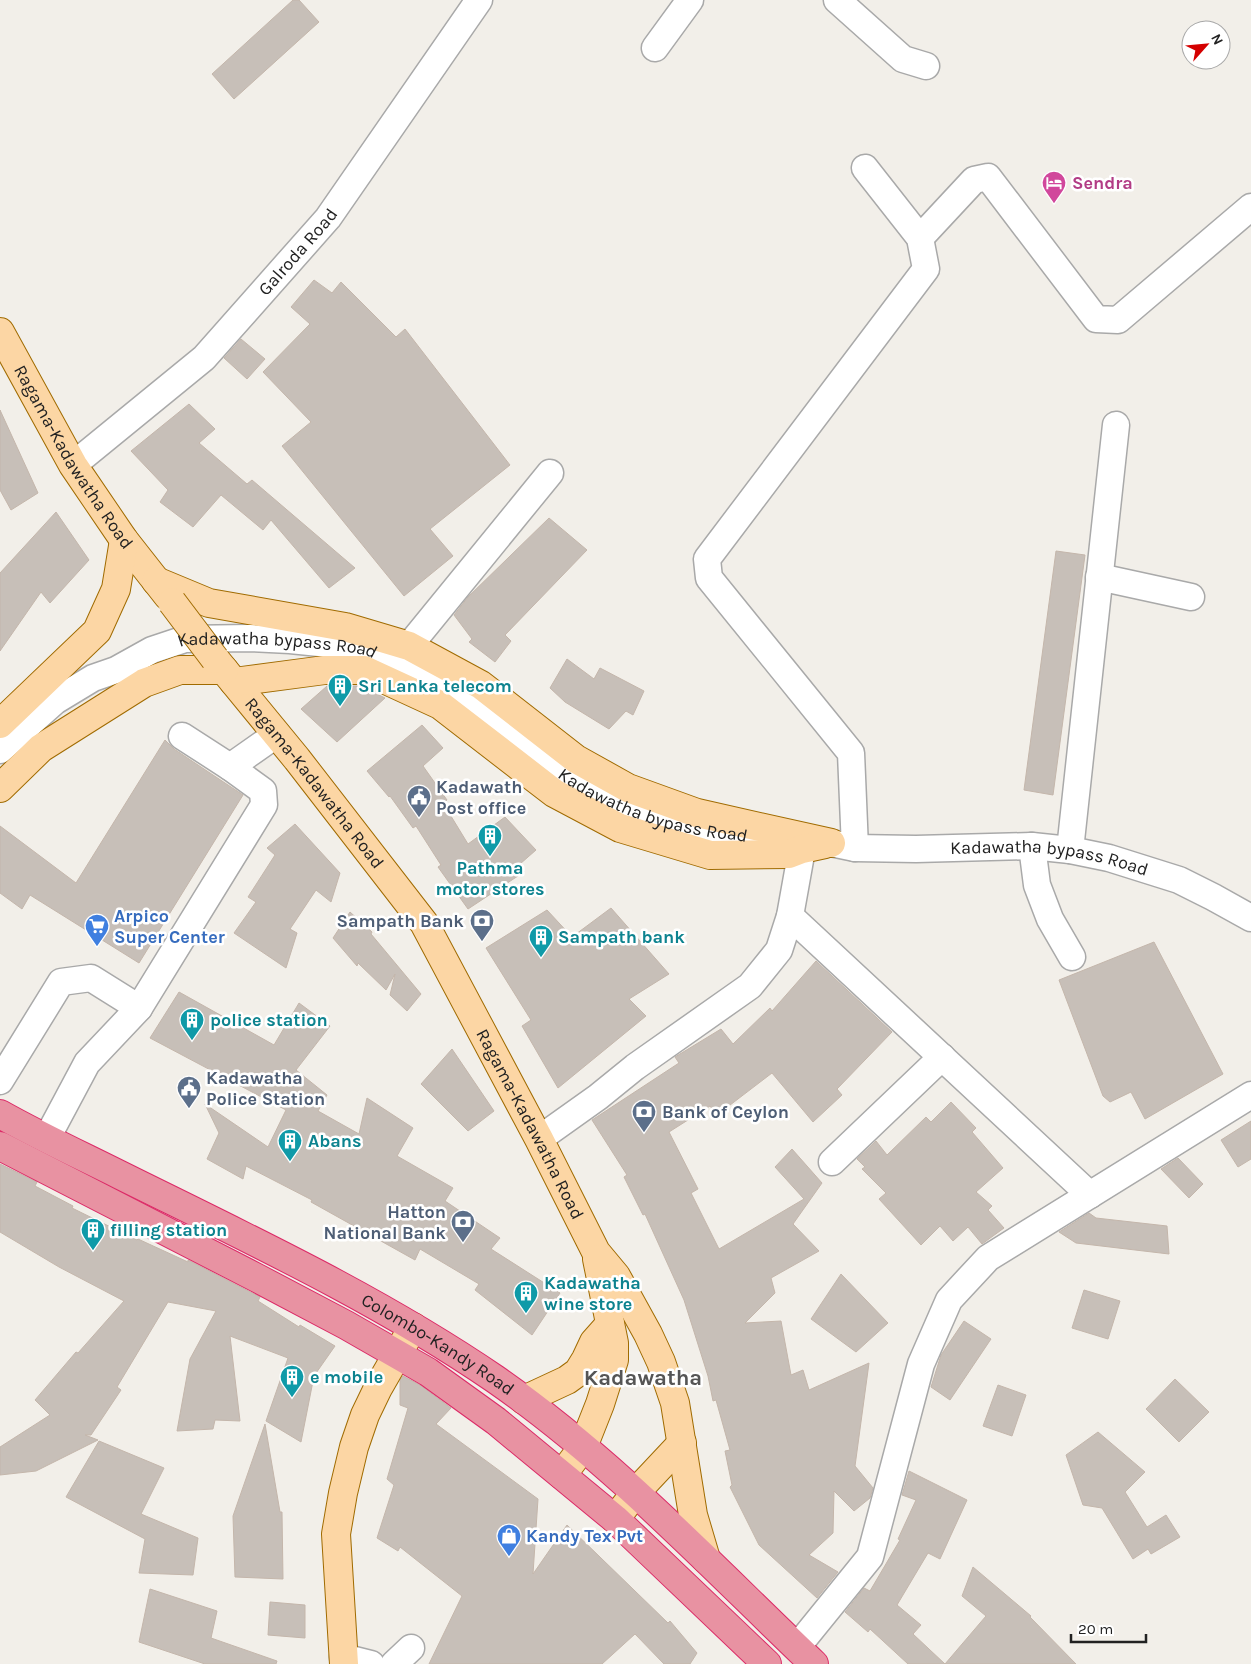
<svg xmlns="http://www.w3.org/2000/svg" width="1251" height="1664" font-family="Karla,sans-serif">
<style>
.building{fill:#c7bfb8;stroke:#c4b6ab}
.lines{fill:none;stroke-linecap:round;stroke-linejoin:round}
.minor-casing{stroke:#a9a9a9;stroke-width:29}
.major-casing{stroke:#a06b00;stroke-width:30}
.highway-casing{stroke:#dc2a67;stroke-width:30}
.minor{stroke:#fff;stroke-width:26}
.major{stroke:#fcd6a4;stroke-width:28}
.highway{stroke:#e892a2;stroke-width:28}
.major-bridge-casing{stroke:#a06b00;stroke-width:30;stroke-linecap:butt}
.major-bridge{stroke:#fcd6a4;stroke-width:28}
.labels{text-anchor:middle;stroke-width:5;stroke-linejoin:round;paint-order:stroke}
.hotel-label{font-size:18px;font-weight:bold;fill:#b23c85;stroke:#fff;text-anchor:start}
.street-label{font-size:18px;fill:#222;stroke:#fff}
.culture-label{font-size:18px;font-weight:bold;fill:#0d838f;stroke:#fff;text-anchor:start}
.service-label{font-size:18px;font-weight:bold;fill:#4e5e75;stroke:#fff;text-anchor:start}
.shop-label{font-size:18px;font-weight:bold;fill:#366cbe;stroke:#fff;text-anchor:start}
.district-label{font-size:22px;font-weight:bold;fill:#555;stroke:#fff}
</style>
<rect width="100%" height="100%" fill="#f2efe9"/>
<path class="building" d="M293,0H299L319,22L234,99L212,74Z
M314,280L332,293L341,282L396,337L405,329L510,465L430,529L453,556L404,596L282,446L311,422L263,372L310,324L291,307Z
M241,339L265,359L247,379L224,358Z
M189,404L215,429L199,443L247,484L252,480L355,568L329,588L271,520L263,530L221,495L193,527L160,502L168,490L131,451Z
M0,410L38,493L11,510L0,490Z
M56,512L89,560L50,603L41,592L0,651V573Z
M549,518L587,550L505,635L511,641L495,662L469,642L472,639L454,615L468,597Z
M1056,551L1085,555L1053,795L1024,790Z
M567,659L594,679L600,668L644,691L633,715L626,711L609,729L565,702L550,688Z
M327,686H346L347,688L349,686H361L385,698L337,742L301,709Z
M422,725L443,748L423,766L447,800L443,803L468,844L505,817L536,850L520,864L524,872L468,909L438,867L441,865L416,826L413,828L390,796L389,797L367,771Z
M165,740L174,749L243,795L139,963L30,895L22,909L0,893V826L76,883Z
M295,824L340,873L331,902L316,890L290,929L297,933L286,968L234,933L256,902L248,897L275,855L267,848Z
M611,908L669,974L629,999L646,1016L558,1088L522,1026L531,1020L486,948L547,910L572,937Z
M350,912L372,932L371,934L421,994L407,1011L390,995L395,974L386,990L358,963L357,966L333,938Z
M1154,942L1223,1074L1145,1119L1131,1092L1110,1102L1103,1096L1059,980Z
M816,961L892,1032L837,1089L842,1095L813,1122L772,1073L717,1115L710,1106L669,1132L698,1189L691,1193L719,1249L804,1199L775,1167L792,1149L822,1183L793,1224L819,1251L771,1278L775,1293L745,1323L781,1321L791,1375L803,1370L809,1390L869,1363L855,1466L873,1488L870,1498L854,1511L834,1491L833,1533L809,1555L838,1572L817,1598L759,1545L730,1487L732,1485L725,1451L730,1450L716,1400L713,1401L708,1376L684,1300L645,1214L643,1215L624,1177L627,1175L592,1120L679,1063L675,1057L721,1029L733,1044L770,1008L772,1011Z
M179,992L274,1045L299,1003L330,1026L296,1070L327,1095L318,1111L359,1134L367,1098L413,1128L397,1156L453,1188L445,1201L500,1238L491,1249L560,1293L532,1335L475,1290L479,1284L420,1249L415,1260L311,1202L312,1200L246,1166L243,1179L207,1159L219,1133L205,1104L268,1147L286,1110L150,1038Z
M452,1049L494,1111L468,1131L421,1084Z
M951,1102L976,1128L972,1132L1003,1168L976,1192L992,1206L988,1210L1004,1228L982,1244L968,1227L953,1241L940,1226L921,1245L879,1199L886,1193L862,1169L865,1167L857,1159L876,1141L887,1155L926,1117L931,1122Z
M1251,1121V1159L1238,1167L1221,1140Z
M1178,1158L1203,1184L1189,1198L1161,1169Z
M0,1164L37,1182L35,1186L73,1206L72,1208L137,1240L138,1239L188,1262V1260L260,1297L258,1301L299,1327L300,1325L335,1346L314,1376L301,1442L266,1421L288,1358L230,1336L240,1421L215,1420L213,1429L177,1431L190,1359L216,1311L168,1302L117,1387L121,1390L91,1435H85L98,1440L36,1471L0,1475V1447L50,1415L35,1400L76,1352L78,1353L124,1301L59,1267L0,1232Z
M1089,1213L1096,1218L1167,1226L1169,1254L1076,1243L1059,1232Z
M841,1274L888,1323L856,1352L811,1319Z
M1084,1290L1120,1301L1108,1339L1072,1328Z
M964,1321L991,1339L950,1400L931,1387L941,1355Z
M403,1376L420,1385L451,1408L436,1424L538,1499L533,1574L567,1525L668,1623L670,1621L697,1653L690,1664H664L635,1634L602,1664H429L462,1596L400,1547L398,1551L377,1538L394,1485L387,1479L408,1408L400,1405V1380Z
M1175,1379L1209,1412L1179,1442L1146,1409Z
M998,1385L1026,1395L1012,1436L983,1426Z
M265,1424L280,1512H282L283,1579L235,1577L233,1516Z
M1098,1432L1145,1472L1125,1492L1147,1527L1166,1515L1180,1537L1151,1554L1148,1549L1133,1559L1102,1508L1083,1505L1066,1455Z
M99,1441L164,1468L141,1514L198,1538L193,1575L139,1573L145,1539L66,1497Z
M909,1471L967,1500L940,1559L928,1553L897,1605L921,1625L913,1634L945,1664H908L870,1629L868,1632L845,1612L864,1588L870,1591L900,1540L898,1539L916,1500L902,1495Z
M973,1567L1031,1616L1030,1617L1076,1664H945L986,1616L962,1596Z
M150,1589L217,1611L211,1638L277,1661L276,1664H205L139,1642Z
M270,1602L305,1605V1638L268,1635Z"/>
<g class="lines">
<defs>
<g id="minor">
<path d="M837,0L903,59L926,66"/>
<path d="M655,48L690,0"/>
<path d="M920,238L974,180L988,177L1096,319L1118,320L1251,207"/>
<path id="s1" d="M73,465L204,358L328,218L479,0"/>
<path d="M1099,577L1191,597"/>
<path d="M409,646L550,473"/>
<path id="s2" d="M0,750L55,701L93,678L116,670L152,650L185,639L249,638L290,640L349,646L370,650L456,695L570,779L593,793L629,809L664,822L714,832L737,834L757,838"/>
<path d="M230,767L277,734"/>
<path id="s3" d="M809,842L831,843L855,848L916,849L1032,846L1070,850L1109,858L1179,880L1213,897L1251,918"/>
<path d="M1032,846L1037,885L1050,919L1072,957"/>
<path d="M855,848L851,753L709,578L707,559L926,269L920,238L865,168"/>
<path d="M1070,850L1116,425"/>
<path d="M790,916L1090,1195"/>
<path d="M0,1081L61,982L91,978L139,1008"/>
<path d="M47,1138L87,1063L139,1008L264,805L263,791L230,767L182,736"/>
<path d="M539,1139L598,1097L635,1067L750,986L779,950L790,916L802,849"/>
<path d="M832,1162L942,1057"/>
<path d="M797,1647L870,1557L921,1364L949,1300L988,1258L1251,1095"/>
<path d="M343,1657L371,1664"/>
<path d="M394,1664L411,1648"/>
</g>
<g id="major">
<path id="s4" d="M0,332L73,465L124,540L168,596"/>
<path d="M156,581L209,603L345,627L409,646L481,685L576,759L628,788L697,813L831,843"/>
<path id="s5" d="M215,659L297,759L424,923L539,1139L596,1252L616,1276L648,1334L661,1362L675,1403L693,1515L706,1559"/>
<path d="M234,682L325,670H364L440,705L554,793L620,828L710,855L789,854L802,849L825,844"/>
<path d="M0,724L97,631L116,589L124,540"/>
<path d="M0,788L41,748L144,683L180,670H224"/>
<path d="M524,1400L567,1380L578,1372L586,1359L594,1342L610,1324"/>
<path d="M562,1475L583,1447L600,1404L614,1360V1343L597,1259"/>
<path d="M615,1519L636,1492L682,1443"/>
<path d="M344,1664L336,1534L343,1493L354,1447L365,1415L378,1388L413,1327"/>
</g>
<g id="highway">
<path id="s6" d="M0,1114C39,1136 80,1155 120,1175C247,1238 378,1299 495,1379C613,1461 711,1566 814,1664"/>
<path d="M0,1146L257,1278L346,1325L428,1372L496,1421L615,1519L767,1664"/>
</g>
</defs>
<use href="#minor" class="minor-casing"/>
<use href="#major" class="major-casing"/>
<use href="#highway" class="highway-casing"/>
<use href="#minor" class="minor"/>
<use href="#major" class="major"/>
<use href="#highway" class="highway"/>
<defs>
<path id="major-bridge" d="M172,602L215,659"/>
</defs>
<use href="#major-bridge" class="major-bridge-casing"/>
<use href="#major-bridge" class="major-bridge"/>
</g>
<defs>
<symbol id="hotel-pin" viewBox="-11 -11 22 30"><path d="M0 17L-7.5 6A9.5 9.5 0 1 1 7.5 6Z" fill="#d1479c" stroke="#fff"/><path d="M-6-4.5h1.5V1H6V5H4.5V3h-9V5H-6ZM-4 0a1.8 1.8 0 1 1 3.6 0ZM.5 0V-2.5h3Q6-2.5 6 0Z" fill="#fff"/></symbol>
<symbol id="building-pin" viewBox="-11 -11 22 30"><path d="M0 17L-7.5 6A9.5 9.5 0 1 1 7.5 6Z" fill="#0f9aa8" stroke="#fff"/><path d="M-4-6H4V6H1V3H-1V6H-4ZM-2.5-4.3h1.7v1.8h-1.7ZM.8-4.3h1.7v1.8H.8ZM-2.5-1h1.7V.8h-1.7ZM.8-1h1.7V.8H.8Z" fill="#fff"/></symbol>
<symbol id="civic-pin" viewBox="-11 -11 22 30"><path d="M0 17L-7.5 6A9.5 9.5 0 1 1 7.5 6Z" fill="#5c6f8a" stroke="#fff"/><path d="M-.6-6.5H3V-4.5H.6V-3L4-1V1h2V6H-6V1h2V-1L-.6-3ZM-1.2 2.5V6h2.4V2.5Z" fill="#fff"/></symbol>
<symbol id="bank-pin" viewBox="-11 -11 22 30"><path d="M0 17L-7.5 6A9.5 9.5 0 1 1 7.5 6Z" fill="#5c6f8a" stroke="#fff"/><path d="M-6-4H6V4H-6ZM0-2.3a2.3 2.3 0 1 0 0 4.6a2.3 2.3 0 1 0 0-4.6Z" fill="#fff"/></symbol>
<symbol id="supermarket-pin" viewBox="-11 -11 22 30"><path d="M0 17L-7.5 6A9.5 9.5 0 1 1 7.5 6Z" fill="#3f7fe0" stroke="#fff"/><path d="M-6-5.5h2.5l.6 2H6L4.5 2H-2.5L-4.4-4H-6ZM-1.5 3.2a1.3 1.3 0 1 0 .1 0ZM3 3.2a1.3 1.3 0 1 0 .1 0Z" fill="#fff"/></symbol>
<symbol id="shop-pin" viewBox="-11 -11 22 30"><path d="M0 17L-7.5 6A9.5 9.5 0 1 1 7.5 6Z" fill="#3f7fe0" stroke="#fff"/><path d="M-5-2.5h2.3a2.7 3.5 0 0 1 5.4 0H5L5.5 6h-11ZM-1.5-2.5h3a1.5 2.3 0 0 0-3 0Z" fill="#fff"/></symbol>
</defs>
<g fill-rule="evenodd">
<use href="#hotel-pin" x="1040" y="169" width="28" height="38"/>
<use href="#building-pin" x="326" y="672" width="28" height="38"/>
<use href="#civic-pin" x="405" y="783" width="28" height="38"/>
<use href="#building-pin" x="476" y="822" width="28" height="38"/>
<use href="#bank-pin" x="468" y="907" width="28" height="38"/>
<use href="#supermarket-pin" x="83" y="912" width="28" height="38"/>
<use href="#building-pin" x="527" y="923" width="28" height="38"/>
<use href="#building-pin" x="178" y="1006" width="28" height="38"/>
<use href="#civic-pin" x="175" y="1074" width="28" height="38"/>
<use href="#bank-pin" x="630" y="1098" width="28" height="38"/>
<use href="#building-pin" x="276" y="1127" width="28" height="38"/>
<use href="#bank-pin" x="449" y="1208" width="28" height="38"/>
<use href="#building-pin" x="79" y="1216" width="28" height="38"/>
<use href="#building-pin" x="512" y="1279" width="28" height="38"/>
<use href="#building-pin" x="278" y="1363" width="28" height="38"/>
<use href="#shop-pin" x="495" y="1522" width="28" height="38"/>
</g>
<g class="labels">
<g class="hotel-label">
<text x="1072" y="189">Sendra</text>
</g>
<g class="street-label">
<text dy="6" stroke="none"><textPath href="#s1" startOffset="311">Galroda Road</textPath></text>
<text dy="6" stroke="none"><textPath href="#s4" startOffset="145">Ragama-Kadawatha Road</textPath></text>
<text dy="6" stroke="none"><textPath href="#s2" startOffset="311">Kadawatha bypass Road</textPath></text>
<text dy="6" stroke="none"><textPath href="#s5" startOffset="159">Ragama-Kadawatha Road</textPath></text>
<text dy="6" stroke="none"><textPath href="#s2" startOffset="731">Kadawatha bypass Road</textPath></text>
<text dy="6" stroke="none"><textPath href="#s3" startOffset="242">Kadawatha bypass Road</textPath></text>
<text dy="6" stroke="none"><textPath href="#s5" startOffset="564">Ragama-Kadawatha Road</textPath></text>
<text dy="6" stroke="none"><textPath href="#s6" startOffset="495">Colombo-Kandy Road</textPath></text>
</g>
<g class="culture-label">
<text x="358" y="692">Sri Lanka telecom</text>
<text x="490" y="874" text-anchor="middle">Pathma<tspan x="490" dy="21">motor stores</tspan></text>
<text x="558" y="943">Sampath bank</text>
<text x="210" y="1026">police station</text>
<text x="308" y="1147">Abans</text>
<text x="110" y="1236">filling station</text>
<text x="544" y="1289">Kadawatha<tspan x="544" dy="21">wine store</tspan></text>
<text x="310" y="1383">e mobile</text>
</g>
<g class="service-label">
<text x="436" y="793">Kadawath<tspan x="436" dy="21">Post office</tspan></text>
<text x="464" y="927" text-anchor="end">Sampath Bank</text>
<text x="206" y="1084">Kadawatha<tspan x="206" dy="21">Police Station</tspan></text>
<text x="662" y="1118">Bank of Ceylon</text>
<text x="446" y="1218" text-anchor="end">Hatton<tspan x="446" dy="21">National Bank</tspan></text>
</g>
<g class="shop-label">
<text x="114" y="922">Arpico<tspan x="114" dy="21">Super Center</tspan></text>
<text x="526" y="1542">Kandy Tex Pvt</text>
</g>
<g class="district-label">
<text x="643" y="1385">Kadawatha</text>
</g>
</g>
<g transform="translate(1206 45) rotate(63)"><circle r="24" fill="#ffffff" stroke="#a7a7a7"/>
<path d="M0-4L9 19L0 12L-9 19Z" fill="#d40000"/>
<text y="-8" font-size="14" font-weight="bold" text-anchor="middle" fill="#222222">N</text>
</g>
<path d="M1071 1634v8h75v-8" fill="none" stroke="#222222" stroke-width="2.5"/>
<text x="1078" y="1634" font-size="15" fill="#222222" stroke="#ffffff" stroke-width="4" paint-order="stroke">20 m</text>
</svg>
